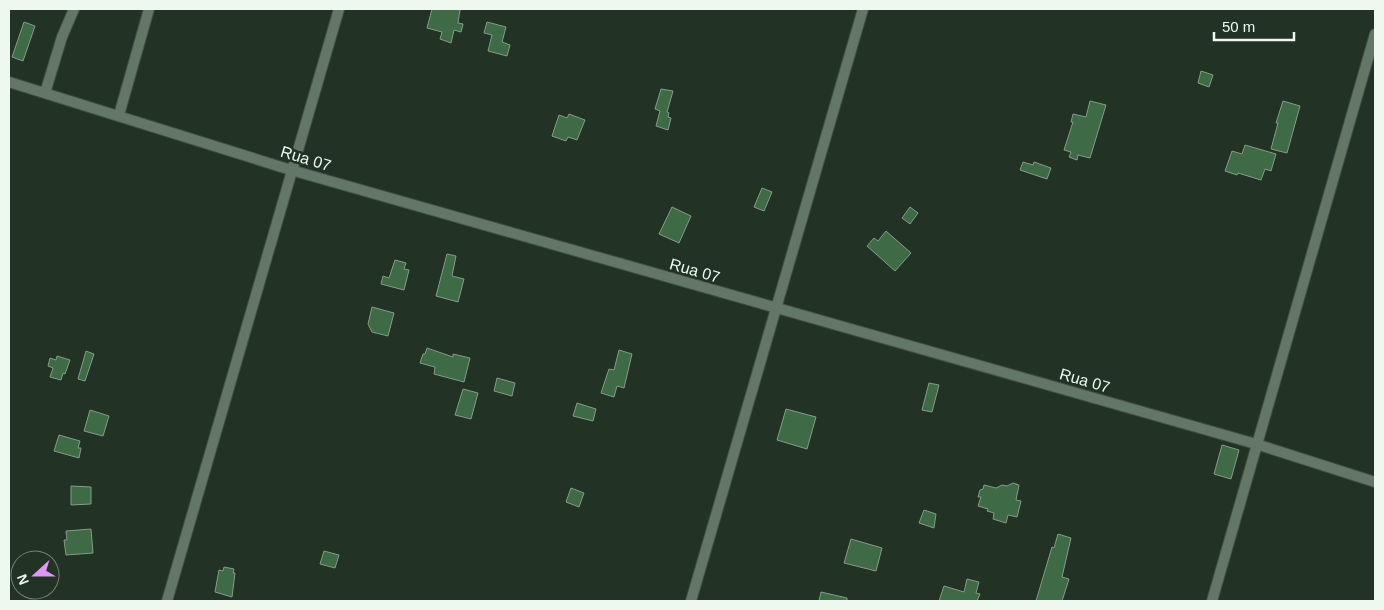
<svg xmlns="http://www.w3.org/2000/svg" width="1384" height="610" font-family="Helvetica,sans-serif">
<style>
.building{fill:#3f6a46;stroke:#879b8a}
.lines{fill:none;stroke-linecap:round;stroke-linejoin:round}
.minor-casing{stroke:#414f43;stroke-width:12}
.minor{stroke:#647766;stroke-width:10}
.labels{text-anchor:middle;stroke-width:5;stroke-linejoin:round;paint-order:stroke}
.street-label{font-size:16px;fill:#eef8ef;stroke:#223224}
</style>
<rect width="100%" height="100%" fill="#223224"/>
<path class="building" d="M432,9H454L460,10L458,23L463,24L461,32L454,30L451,43L440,39L442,32L427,28Z
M24,22L35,26L23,61L12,57Z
M487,22L506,27L502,42L510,45L507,56L488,51L492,35L484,33Z
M1201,71L1213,75L1209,87L1198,83Z
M661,89L673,91L667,112L669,113L668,117L671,118L668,130L656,126L660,111L655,109Z
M1090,101L1106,105L1090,158L1078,155L1077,160L1069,157L1071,152L1064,150L1073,122H1071L1073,114L1086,117Z
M1283,101L1300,106L1287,153L1271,149L1278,123H1276Z
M569,114L585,120L577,140L568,137L566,141L552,136L559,115L567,118Z
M1245,145L1276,154L1271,171L1265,169L1261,180L1238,173L1237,175L1225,171L1232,151L1242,154Z
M1023,162L1033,165L1034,162L1051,168L1047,179L1020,170Z
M762,188L772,192L764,211L754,207Z
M672,207L691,216L679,243L659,234Z
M910,207L918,213L910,224L902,218Z
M886,231L911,253L895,271L867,246L874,238L878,241Z
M447,254L456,256L452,276L464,279L458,302L436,296Z
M395,260L406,263L404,269L409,270L404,290L381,284L383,276L389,278Z
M372,307L394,313L388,336L372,332L368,324Z
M427,348L453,357V354L470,358L464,382L434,374L435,367L420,363L423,354H425Z
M619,350L632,354L624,388L617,386L614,397L601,393L609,369L614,370Z
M86,351L94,354L85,381L78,379Z
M57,356L70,360L65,374L63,373L61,380L50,377L53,368L48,366L50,358L56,360Z
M497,378L515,383L512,396L494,391Z
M929,383L939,385L932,412L922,410Z
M463,389L478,393L471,419L455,415Z
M577,403L596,409L593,421L573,416Z
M786,409L816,417L807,449L777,440Z
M90,410L109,416L103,436L84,431Z
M59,435L80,441L78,448H81L79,458L54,451Z
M1222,445L1239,450L1231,479L1214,474Z
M1013,483L1019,485L1016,500L1021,501L1017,517L1008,515L1006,523L993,519L994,513L987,511L988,509L978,506L981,497H978L980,490L983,489L984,485L996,488L1002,485L1007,486Z
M71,486L91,487V504L71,505Z
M571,488L584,493L579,507L566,502Z
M924,510L936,514L934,528L919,523Z
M91,529L93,553L66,555L64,540H67L66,531Z
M1058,534L1071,538L1062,577L1069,579L1062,601H1036L1052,547L1054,548Z
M851,539L882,548L876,571L844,563Z
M324,551L339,555L335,568L320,564Z
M224,567L234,569L233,573H235L232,597L215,592L219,570L223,571Z
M967,579L979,582L976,593L980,594L977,601H939L944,586L964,592Z
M821,592L847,598V601H819Z"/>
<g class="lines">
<defs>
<path id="minor" d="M9,82L291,170L1256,444L1375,482
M45,93L62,37L74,9
M119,115L149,9
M167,601L339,9
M691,601L863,9
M1212,601L1375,34"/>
</defs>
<use href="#minor" class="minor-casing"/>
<use href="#minor" class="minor"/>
</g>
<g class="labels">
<g class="street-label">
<text transform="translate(306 158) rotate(17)" y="6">Rua 07</text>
<text transform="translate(695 270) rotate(16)" y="6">Rua 07</text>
<text transform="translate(1085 380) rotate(16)" y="6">Rua 07</text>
</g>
</g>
<rect width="1384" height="610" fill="none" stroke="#eef8ef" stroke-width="20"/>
<g transform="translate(35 575) rotate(249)"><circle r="24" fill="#223224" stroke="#748175"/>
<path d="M0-4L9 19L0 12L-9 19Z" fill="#de98f2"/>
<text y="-8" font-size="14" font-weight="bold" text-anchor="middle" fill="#eef8ef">N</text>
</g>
<path d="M1214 32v8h80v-8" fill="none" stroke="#eef8ef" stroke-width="2.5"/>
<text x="1222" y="32" font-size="15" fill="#eef8ef" stroke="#223224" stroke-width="4" paint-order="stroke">50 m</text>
</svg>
